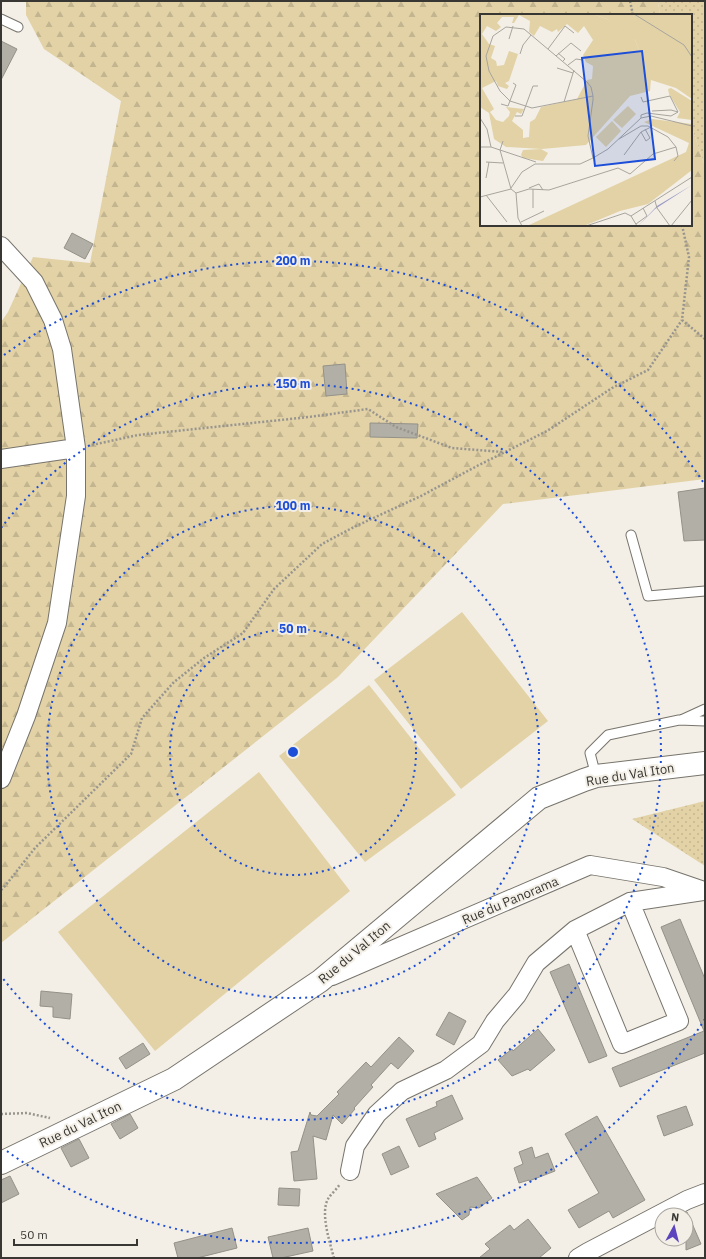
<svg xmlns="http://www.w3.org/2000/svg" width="706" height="1259" font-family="'IBM Plex Sans',sans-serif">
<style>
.grass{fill:url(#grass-dots)}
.forest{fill:url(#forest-firs)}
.garden{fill:#e2d2a6}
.building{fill:#b2afa6;stroke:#949189}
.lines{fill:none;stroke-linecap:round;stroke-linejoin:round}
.lane-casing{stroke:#77746c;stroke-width:11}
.street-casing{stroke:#77746c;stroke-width:20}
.secondary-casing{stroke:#77746c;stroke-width:24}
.path{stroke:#98958f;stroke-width:2.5;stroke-dasharray:2 2;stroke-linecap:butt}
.lane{stroke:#fff;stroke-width:9}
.street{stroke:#fff;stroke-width:18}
.secondary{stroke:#fff;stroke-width:22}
.ring{fill:none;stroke:#1d4ed8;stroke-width:2;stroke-dasharray:2 4}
.labels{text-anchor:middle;stroke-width:4;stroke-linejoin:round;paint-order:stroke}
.street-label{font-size:13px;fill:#383733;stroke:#f3efe6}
.inset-road{fill:none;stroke:#a8a59e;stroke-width:1}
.view{fill:#1d4ed8;fill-opacity:0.15;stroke:#1d4ed8;stroke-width:2}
.inset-edge{fill:none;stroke:#383733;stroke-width:2}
.centre{fill:#1d4ed8;stroke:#f3efe6;stroke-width:2}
.ring-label{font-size:12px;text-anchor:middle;font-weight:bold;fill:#1d4ed8;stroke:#f3efe6;stroke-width:4;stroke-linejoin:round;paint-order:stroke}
</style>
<defs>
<pattern id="grass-dots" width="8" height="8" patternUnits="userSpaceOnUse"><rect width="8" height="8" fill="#e2d2a6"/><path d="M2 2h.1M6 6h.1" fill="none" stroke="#c3b58f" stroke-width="1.8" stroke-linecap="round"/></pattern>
<pattern id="forest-firs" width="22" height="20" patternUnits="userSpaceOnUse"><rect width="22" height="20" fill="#e2d2a6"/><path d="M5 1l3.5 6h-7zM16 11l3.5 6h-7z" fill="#c3b58f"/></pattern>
</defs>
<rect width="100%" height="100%" fill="#f3efe6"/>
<path class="grass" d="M658,1H705V166L691,125V15H660Z
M705,801V866L632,819Z"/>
<path class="forest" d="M26,1H658L660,15H481V225H691V125L705,166V479L503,504L338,677L1,943V322L8,312L33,257L90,263L121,101L44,49L26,15Z"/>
<path class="garden" d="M462,612L548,721L461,789L374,680Z
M369,685L456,795L365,862L279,756Z
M259,772L350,891L155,1051L58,932Z"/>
<path class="building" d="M1,41L17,49L1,80Z
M72,233L93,244L85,259L64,248Z
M345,364L347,394L326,396L323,366Z
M370,423L418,424L417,438L370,437Z
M705,488V540L684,541L678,492Z
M680,919L705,979V1053L620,1087L612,1068L704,1031L661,927Z
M569,964L607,1056L589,1063L550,972Z
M41,991L72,994L70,1019L53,1017V1007L40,1006Z
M449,1012L466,1021L454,1045L436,1035Z
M538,1029L555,1050L530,1071L528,1069L512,1076L498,1060L512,1049L513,1051Z
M399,1037L414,1051L398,1069L391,1063L371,1085L373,1087L354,1108L355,1109L342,1124L333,1115L326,1140L313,1136L317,1179L294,1181L291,1152L298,1151L310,1112L311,1115L317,1116L339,1094L337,1092L366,1062L371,1067Z
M143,1043L150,1054L126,1069L119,1058Z
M452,1095L463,1119L434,1133L436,1139L419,1147L406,1119L437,1106L436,1102Z
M686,1106L693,1125L664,1136L657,1116Z
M130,1114L138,1128L120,1139L111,1124Z
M597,1116L645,1200L613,1218L609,1211L579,1228L568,1210L599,1193L565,1134Z
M79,1139L89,1158L71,1167L61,1148Z
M399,1146L409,1167L391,1175L382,1154Z
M532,1147L535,1158L548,1153L555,1171L529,1181V1180L519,1183L514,1168L523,1164L519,1152Z
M10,1176L19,1194L1,1203V1180Z
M477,1177L492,1198L479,1208L470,1207L469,1215L462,1220L436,1194Z
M279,1188L300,1189L299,1206L278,1205Z
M686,1212H687L701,1244L686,1250Z
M528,1219L551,1248L539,1258H479L490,1249L485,1244L510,1225L514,1230Z
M232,1228L237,1248L197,1258H178L174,1243Z
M308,1228L313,1251L281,1258H273L268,1237Z"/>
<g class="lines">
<defs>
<path id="lane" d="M1,19L18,27
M631,535L648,596L705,591
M681,720L705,709
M596,776L590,753L608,735L679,720L705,721"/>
<path id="street" d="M1,246L34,282L53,320L62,349L76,448V496L57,623L26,716L1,779
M1,459L76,448
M575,930L622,1044L679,1021L630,902
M332,976L590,865L663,877L701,890
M350,1171L355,1146L377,1114L402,1091L446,1070L481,1044L495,1021L517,995L536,963L575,930L630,902L703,891
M578,1258L588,1252L687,1200L705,1193"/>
<path id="secondary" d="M1,1163L174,1079L320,981L539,798L584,780L596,776L705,763"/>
</defs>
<use href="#lane" class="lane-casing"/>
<use href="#street" class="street-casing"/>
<use href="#secondary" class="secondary-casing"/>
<path class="path" d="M630,1L633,15
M682,225L689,257L682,320L705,339
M92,445L138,435L309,417L368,409L396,427L452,448L503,452
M1,890L5,886L35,848L131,754L142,718L174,682L204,658L243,633L274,589L322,544L354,527L421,496L477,466L547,431L612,388L648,370L682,320
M1,1114L27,1113L50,1118
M334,1258C330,1243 320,1213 328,1199C331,1194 337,1189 340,1184"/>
<use href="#lane" class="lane"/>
<use href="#street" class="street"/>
<use href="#secondary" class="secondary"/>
</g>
<g class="ring">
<circle cx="293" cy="752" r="123"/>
<circle cx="293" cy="752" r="246"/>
<path d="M1 528A368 368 0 1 1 1 976"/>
<path d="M705 1019A491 491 0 0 1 4 1149M4 355A491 491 0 0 1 705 485"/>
</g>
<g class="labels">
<g class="street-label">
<text transform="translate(630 774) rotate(-9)" y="5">Rue du Val Iton</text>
<text transform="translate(510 900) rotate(-23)" y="5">Rue du Panorama</text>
<text transform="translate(354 952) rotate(-40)" y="5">Rue du Val Iton</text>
<text transform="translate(80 1124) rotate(-26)" y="5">Rue du Val Iton</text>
</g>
</g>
<g transform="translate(480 14)">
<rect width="212" height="212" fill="#f3efe6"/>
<path d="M113,0H212V85L196,74L171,66L155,26L127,5ZM172,105L212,110V156L168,190L140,197L104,212H47L206,138L209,129L164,108Z" fill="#e2d2a6"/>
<path d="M0,0H113L127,5L150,19L155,26L171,65L170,77L150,82L106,131L62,135L26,133L14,125L9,99L0,93ZM39,1L50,7L49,18L54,22L60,12L72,18L77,15L78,18L87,10L98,19L104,12L113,26L103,41L106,48L113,52L112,65L107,66L97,85L61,93L55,105L50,108L49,123L43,124V116L32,107L37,98L41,100L44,95L26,93L30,98L29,102L23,108L16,106L10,98L14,95L2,74L16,67L18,72L27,75L29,72L25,69L29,67L38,40L29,37L24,51L17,52L16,47L11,44L15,32L9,30L2,20L7,12L16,17L21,13L17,9L22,3H34L32,9H34Z" fill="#e2d2a6" fill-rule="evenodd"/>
<path d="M191,74L212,87V106L197,104L200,98L189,80L188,75ZM148,92L156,100L142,114L133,106ZM132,107L141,117L126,133L116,123ZM61,135L68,139L63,147L43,144L41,141L43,136Z" fill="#e2d2a6"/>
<path d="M212,171L175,195L158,212L177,192Z" fill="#9c9ac7"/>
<path class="inset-road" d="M154,0L204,31L212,43M29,25L33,12M68,35L85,12L94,19M78,39L85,45L83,47M40,40L43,31L51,21M76,42L91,29L101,37M88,51L96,45L103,46M77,54L93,59M84,88L94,56M21,90L28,92L36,71L33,69M172,97L191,96L198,98M35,102H42L53,72H58M0,104L7,115L11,133M161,104V101L167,99L191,102L198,98L190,82L163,88L161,83M161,118L166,127L170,124L165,115M23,127L20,136L31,175M0,133H11L56,148M144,141L161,118L171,113M113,144L108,122L113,86V82L111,73L107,68L44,15L26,13L13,22L6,42L9,57L20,77L30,87L52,94L113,82M194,147L198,142L196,133M6,148L23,149M6,164L9,148M31,174L42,158L55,150H100L113,144L128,135L161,104L171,102L212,112M49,174L59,170L63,176M31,175L36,179L49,175L69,176L138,154L150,160L173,140L196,133L188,123L168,112H161L139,125M53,175V194M36,179L38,204L42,212M6,181L27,208M0,183L31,175M175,187L177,194L190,212M151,202L212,163M41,208L64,197M156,210L167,202L163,194M106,212L145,199L151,202L157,212M191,212L212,186"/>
<path class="view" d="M162,37L175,145L115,152L102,44Z"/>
<rect width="212" height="212" class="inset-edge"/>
</g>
<circle cx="293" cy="752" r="6" class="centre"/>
<g class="ring-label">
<text x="293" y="265">200 m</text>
<text x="293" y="388">150 m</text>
<text x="293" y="510">100 m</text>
<text x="293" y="633">50 m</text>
</g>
<rect width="706" height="1259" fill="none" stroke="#383733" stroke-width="4"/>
<g transform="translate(674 1227) rotate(7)"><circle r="19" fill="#f3efe6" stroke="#a8a59e"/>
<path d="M0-3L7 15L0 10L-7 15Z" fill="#5b44bd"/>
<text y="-6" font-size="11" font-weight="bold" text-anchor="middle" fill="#383733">N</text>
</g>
<path d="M14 1239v6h123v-6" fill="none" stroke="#383733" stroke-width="2"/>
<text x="20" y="1239" font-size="12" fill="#383733" stroke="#f3efe6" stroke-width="3" paint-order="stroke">50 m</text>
</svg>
